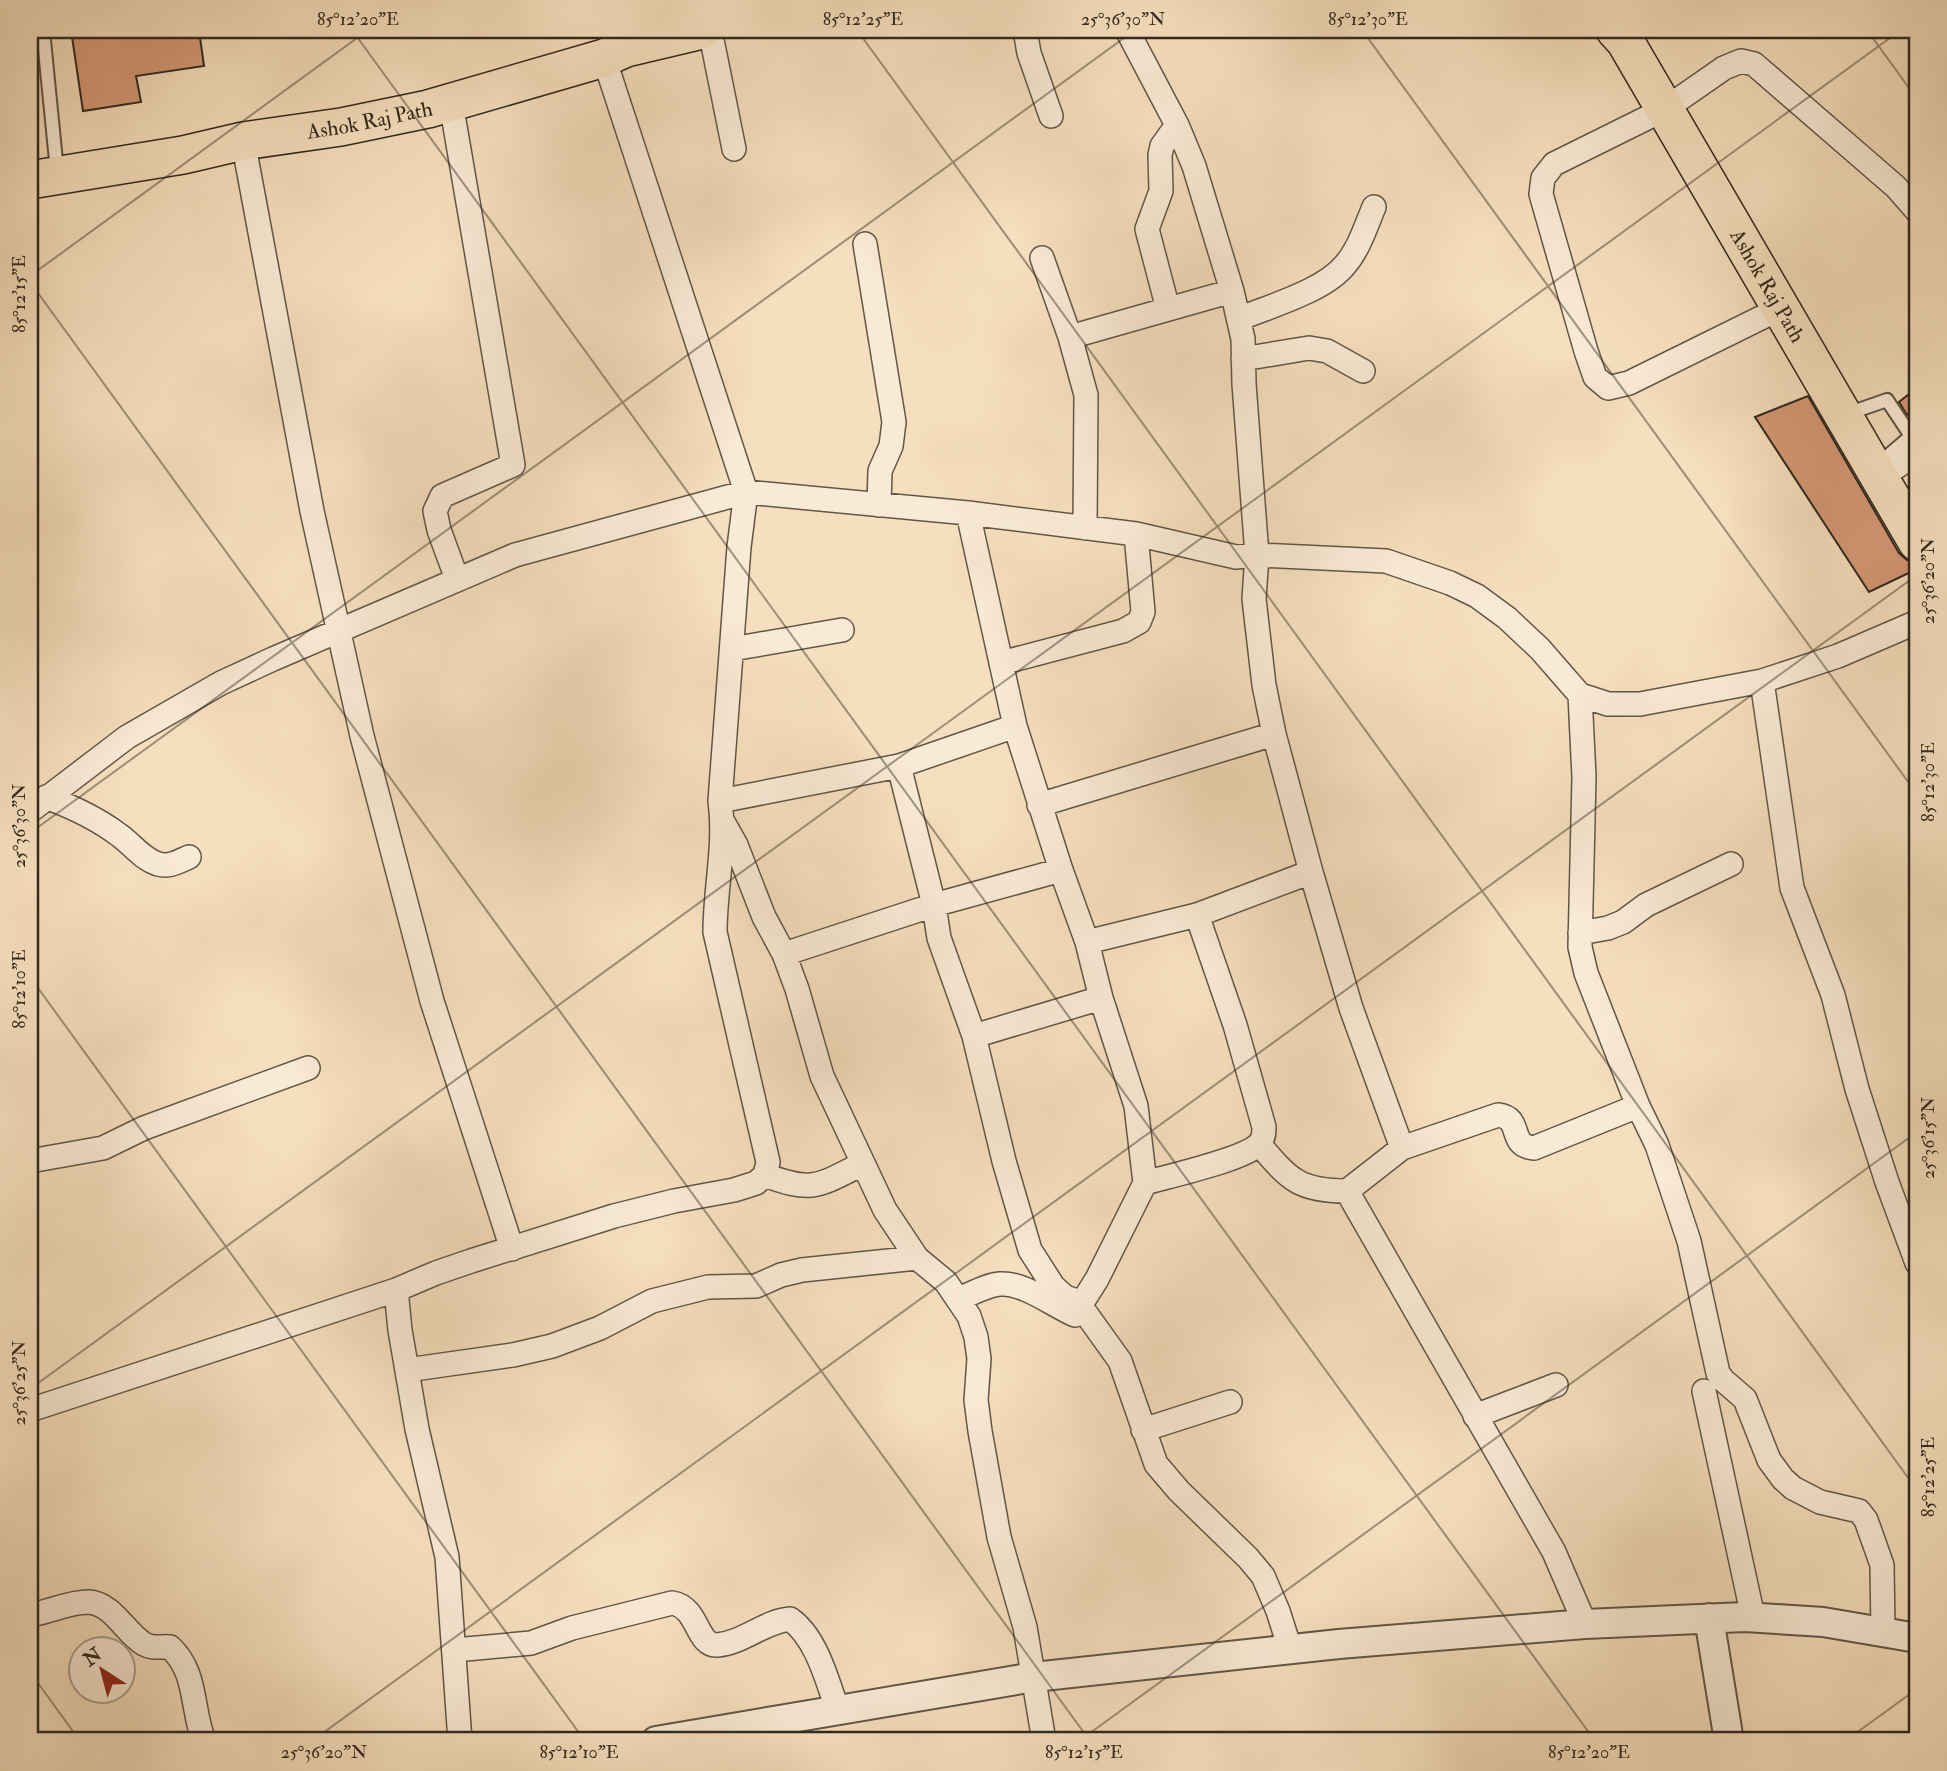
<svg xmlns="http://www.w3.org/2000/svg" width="1947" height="1771" font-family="'IM FELL Double Pica',serif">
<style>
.building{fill:#d59977;stroke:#31291f;stroke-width:2}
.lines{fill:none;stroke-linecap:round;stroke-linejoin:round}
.service-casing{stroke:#625647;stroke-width:16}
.minor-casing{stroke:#625647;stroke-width:26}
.tertiary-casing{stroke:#625647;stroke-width:32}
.primary-casing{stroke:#31291f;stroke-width:40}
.service{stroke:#f9ead5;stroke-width:12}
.minor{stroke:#f9ead5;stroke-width:23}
.tertiary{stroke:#f9ead5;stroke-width:28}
.primary{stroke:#f6dfbe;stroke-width:37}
.ticks{fill:none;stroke:#31291f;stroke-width:2;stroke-opacity:0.45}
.labels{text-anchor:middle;stroke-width:5;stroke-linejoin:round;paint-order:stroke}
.street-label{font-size:21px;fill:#31291f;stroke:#f9ead5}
.neatline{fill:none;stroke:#31291f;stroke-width:2.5}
.ticks-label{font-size:18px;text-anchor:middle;fill:#31291f}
</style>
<rect width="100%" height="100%" fill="#f6dfbe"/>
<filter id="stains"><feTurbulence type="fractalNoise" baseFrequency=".00286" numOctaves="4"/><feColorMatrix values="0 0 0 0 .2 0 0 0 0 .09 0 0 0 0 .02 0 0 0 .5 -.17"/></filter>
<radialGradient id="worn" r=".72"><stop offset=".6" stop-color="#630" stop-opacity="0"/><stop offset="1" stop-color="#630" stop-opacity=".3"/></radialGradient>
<path class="building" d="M71,30H199L204,66L136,76L141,102L83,111Z
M1909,394L1917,408L1907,415L1899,402Z
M1808,396L1899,553L1907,560L1917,563V569L1869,592L1755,417Z"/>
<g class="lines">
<defs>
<path id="service" d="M43,30L57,171
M1847,414L1887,400L1911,436L1877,465"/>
<path id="minor" d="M710,30L734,149
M1025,30L1029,53L1051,116
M1127,30L1177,125L1194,166L1232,291L1243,339L1244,384L1257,555L1254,599L1264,685L1274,734L1311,872L1351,1008L1402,1148L1347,1191L1554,1552L1585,1624
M451,103L513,465L442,496L435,511L439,530L457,579
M243,141L312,511L362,736L432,1001L512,1249
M865,244L894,422L891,446L880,471L879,505
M1042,258L1070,337L1086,395L1085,528
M1781,308L1629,383L1608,388L1595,377L1586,351L1541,194L1543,178L1554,164L1665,109L1724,68L1741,61L1754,64L1896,187L1917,211
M1168,309L1147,229L1161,191L1160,155L1162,146L1177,125
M1239,319C1270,306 1324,291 1345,265C1359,249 1366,226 1374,207
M1070,337L1232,291
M1243,359L1309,348L1327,351L1363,371
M1880,478L1917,453
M968,513L1015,726L1061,870L1087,942L1101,998L1136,1106L1145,1183L1097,1279L1085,1298L1077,1301L1065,1297L1053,1286L1030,1250L1004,1161L974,1036L939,938L934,905L899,766L1015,726
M732,649L842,630
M1001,663L1123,631L1139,622L1143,612L1136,534
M1762,681L1792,888L1833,995L1857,1089L1887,1182L1917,1263
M1580,695L1584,777L1580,947L1586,973L1638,1106L1657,1145L1689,1241L1718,1373L1723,1380L1745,1399L1769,1460L1783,1479L1793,1488L1820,1502L1859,1511L1866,1520L1882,1565L1883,1632
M46,797C70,806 98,819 119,835C132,844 142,859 158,864C170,867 178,862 189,857
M720,801L899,766
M1039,805L1274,734
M30,811L127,737L221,683L273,659L515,555L746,492L968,513L1136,534L1236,557L1257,555L1386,561L1450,583L1477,596L1507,618L1540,649L1580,695L1608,704H1640L1762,681L1838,656L1917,622
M723,822L736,845L764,917L784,954L934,905L1061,870
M1580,933L1608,928L1623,922L1646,905L1731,864
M1087,942L1197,915L1311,872
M784,954L797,989L822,1076L885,1210L917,1258L946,1282L969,1316L976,1337L979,1359L976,1400L980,1431L999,1537L1025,1627L1044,1741
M974,1036L1101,998
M1259,1144C1289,1179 1298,1191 1347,1191
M1402,1148L1498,1115C1524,1118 1507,1146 1534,1148L1638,1106
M30,1161L103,1148L144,1128L308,1068
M765,1175C813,1193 818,1186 862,1164
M1145,1183C1169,1176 1247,1159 1260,1143C1264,1138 1264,1132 1264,1127L1235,1025L1197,915
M959,1299C971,1294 986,1285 1000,1284C1023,1282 1054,1306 1075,1315
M1077,1301L1120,1361L1156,1464L1179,1491L1248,1558L1263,1576L1278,1611L1290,1649
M407,1370L513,1355L552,1346L600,1328L652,1301L708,1287L756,1286L781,1275L802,1270L917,1258
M1704,1391L1753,1617
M30,1410L396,1290
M1475,1416L1556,1385
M1143,1430L1230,1402
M30,1615C49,1612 69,1602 88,1602C113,1603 125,1633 144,1644C152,1649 161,1646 170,1647C198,1673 191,1709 204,1741
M455,1650L531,1643L572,1628L672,1603C699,1607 696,1646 717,1645C743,1643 765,1621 790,1619C817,1638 827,1681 838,1711
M460,1741L447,1557L417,1429L400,1330L396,1290L436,1273L471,1261L614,1216L674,1201L734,1190L756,1183L765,1175L768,1162L715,932C715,889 726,844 720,801L739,547L746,492L604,58"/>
<path id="tertiary" d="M1709,1618L1729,1741
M656,1741L1034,1677L1339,1644L1585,1624L1745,1617L1823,1622L1917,1638"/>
<g id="primary">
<path id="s1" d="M1615,30L1625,41L1917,542"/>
<path id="s2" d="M30,180L183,155L243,141L341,127L428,109L604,58L626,48L702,30"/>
</g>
</defs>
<use href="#service" class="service-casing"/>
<use href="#minor" class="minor-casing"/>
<use href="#tertiary" class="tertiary-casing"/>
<use href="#primary" class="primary-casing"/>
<use href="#service" class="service"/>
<use href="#minor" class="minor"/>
<use href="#tertiary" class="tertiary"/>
<use href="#primary" class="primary"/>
</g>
<path class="ticks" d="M352,30L1595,1741M857,30L1917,1490M1362,30L1917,794M1867,30L1917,99M30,276L368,30M30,282L1090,1741M30,833L1135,30M30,977L585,1741M30,1389L1901,30M30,1672L80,1741M312,1741L1917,575M1079,1741L1917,1132M1845,1741L1917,1689"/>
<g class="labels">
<g class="street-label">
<text dy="7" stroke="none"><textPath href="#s2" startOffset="345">Ashok Raj Path</textPath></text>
<text dy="7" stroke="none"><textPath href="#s1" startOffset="298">Ashok Raj Path</textPath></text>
</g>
</g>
<rect width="1947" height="1771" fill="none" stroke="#f6dfbe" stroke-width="77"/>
<g transform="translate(102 1670) rotate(324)"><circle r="33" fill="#f9ead5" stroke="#a99d8c" stroke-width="2"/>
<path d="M0-5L12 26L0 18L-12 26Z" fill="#8f2418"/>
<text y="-10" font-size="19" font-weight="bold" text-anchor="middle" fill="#31291f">N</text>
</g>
<rect x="38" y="38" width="1871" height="1694" class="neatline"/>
<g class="ticks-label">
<text x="358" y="25">85°12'20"E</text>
<text x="863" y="25">85°12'25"E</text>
<text x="1123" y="25">25°36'30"N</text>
<text x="1368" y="25">85°12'30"E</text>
<text transform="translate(19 294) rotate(-90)" y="6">85°12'15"E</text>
<text transform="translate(1928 581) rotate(-90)" y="6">25°36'20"N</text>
<text transform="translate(1928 782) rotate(-90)" y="6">85°12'30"E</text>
<text transform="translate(19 826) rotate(-90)" y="6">25°36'30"N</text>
<text transform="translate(19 989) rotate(-90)" y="6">85°12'10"E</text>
<text transform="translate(1928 1138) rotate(-90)" y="6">25°36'15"N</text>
<text transform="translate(19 1383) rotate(-90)" y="6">25°36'25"N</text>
<text transform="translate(1928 1477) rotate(-90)" y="6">85°12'25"E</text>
<text x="324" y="1758">25°36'20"N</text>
<text x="579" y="1758">85°12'10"E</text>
<text x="1084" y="1758">85°12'15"E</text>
<text x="1589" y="1758">85°12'20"E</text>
</g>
<rect width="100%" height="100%" filter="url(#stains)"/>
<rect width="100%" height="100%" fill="url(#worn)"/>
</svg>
